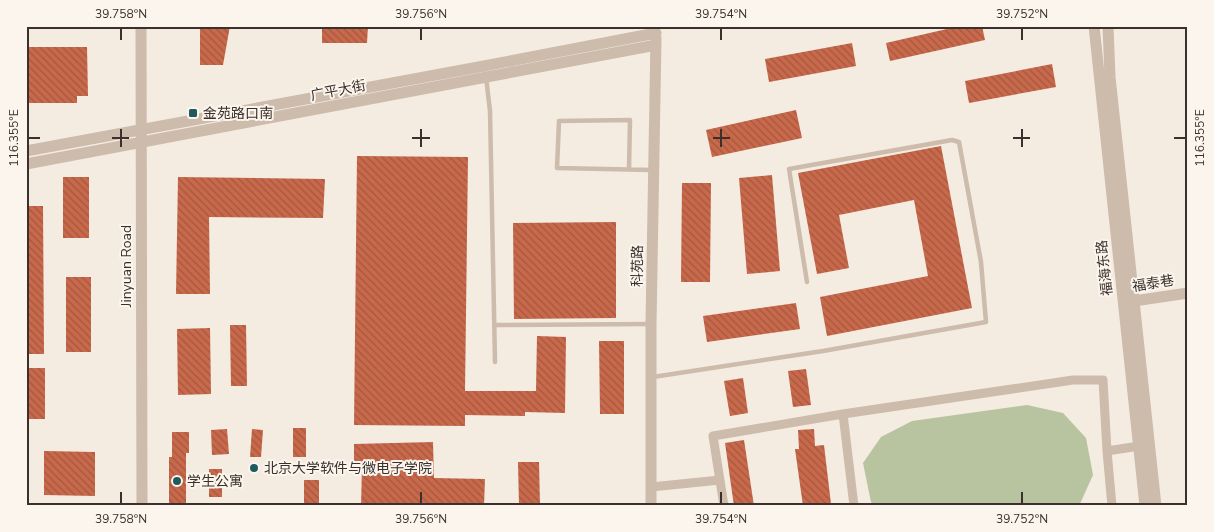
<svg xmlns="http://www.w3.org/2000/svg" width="1214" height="532" font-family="'Nunito Sans','Noto Sans SC',sans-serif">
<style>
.pitch{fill:#b8c4a0}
.building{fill:url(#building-back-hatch)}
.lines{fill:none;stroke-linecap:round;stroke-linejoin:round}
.service{stroke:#cdbbac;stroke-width:4.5}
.minor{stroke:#cdbbac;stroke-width:9}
.tertiary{stroke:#cdbbac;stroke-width:11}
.ticks{fill:none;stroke:#3b302b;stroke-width:2}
.poi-dot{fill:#1f5a5e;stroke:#fbf5ee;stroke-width:2}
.labels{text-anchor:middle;stroke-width:4;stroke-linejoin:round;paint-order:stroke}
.street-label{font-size:14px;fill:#3b302b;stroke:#fbf5ee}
.poi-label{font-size:14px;fill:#3b302b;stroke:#fbf5ee;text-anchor:start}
.neatline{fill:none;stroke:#3b302b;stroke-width:2}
.ticks-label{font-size:12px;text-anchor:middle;fill:#3b302b}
</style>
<defs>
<pattern id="building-back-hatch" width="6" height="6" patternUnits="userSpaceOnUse" patternTransform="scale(1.25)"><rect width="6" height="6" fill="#c8694b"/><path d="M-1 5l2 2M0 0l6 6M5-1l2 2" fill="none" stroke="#a4573f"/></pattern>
</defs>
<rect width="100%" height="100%" fill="#f4ebe1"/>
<path class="pitch" d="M1027,405L1063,413L1086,438L1093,475L1079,506H874L871,502L863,463L881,437L912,421Z"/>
<path class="building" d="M200,26H230L223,65H200Z
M322,26H368L367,43H322Z
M960,26H982L985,40L890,61L886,43Z
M852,43L856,66L769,82L765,59Z
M26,47H87L88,96H77V103H26Z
M1052,64L1056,87L969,103L965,81Z
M796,110L802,138L712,157L706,130Z
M941,146L972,308L827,336L820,297L928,276L914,200L839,215L849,268L817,274L798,173Z
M357,156L468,157L465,391H536L537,336L566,337L565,413L525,412V416L465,415V426L354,425Z
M772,175L780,271L747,274L739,178Z
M63,177H89V238H63Z
M178,177L325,179L323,218L209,217L210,294H176Z
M682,183H711L710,282H681Z
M26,206H43L44,354H26Z
M616,222V318L514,319L513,223Z
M66,277H91V352H66Z
M796,303L800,329L707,342L703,316Z
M230,325H246L247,386H231Z
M210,328L211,394L178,395L177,329Z
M599,341H624V414H600Z
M26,368H45V419H26Z
M806,369L811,405L793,407L788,371Z
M743,378L748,413L730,416L724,381Z
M293,428H306V457H293Z
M227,429L229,454L212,455L211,430Z
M252,429L263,430L261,457H250Z
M814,429L815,446L824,445L831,504L803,506L795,449H799L798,430Z
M172,432H189V453H186V506H169V457H172Z
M744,440L754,506H734L725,443Z
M433,442L434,478L485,479L484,506H361L362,467H354V444Z
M44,451L95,452V496L44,495Z
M518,462H539L540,505L519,506Z
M209,469H222V497H209Z
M304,480H319V506H304Z"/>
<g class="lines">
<path class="service" d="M486,77L490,111L495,362
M629,169L630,120L559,121L557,168L652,170
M495,325L651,324
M653,377L823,351L986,322L981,262L959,142L952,140L789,169L807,282"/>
<path class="minor" d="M843,414L854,506
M1107,451L1139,446
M651,487L720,480
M724,506L713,436L843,414L1073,380H1103L1107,451L1112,506"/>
<path class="tertiary" d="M141,26L142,506
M1094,26L1145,506
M1108,26L1110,77L1156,506
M26,151L484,66L656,33
M26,164L656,45
M1127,302L1188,293
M651,506V324L656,38"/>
</g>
<path class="ticks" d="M121,28V40M421,28V40M721,28V40M1022,28V40M121,129V147M421,129V147M721,129V147M1022,129V147M28,138H40M112,138H129M412,138H430M713,138H730M1013,138H1030M1174,138H1186M121,492V504M421,492V504M721,492V504M1022,492V504"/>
<g class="poi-dot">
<rect x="188" y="108" width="10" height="10" rx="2.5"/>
<circle cx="254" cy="468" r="5"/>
<circle cx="177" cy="481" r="5"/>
</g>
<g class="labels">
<g class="street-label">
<text transform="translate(338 90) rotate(-11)" y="5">广平大街</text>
<text transform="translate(126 266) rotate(-90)" y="5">Jinyuan Road</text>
<text transform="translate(637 266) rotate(-89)" y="5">科苑路</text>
<text transform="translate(1104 268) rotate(-96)" y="5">福海东路</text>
<text transform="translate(1153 283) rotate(-9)" y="5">福泰巷</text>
</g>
<g class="poi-label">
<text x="203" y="118">金苑路口南</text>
<text x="264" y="473">北京大学软件与微电子学院</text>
<text x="187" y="486">学生公寓</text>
</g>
</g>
<rect width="1214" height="532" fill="none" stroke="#fbf5ee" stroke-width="55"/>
<rect x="28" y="28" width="1158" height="476" class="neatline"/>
<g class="ticks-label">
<text x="121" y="18">39.758°N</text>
<text x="421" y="18">39.756°N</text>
<text x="721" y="18">39.754°N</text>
<text x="1022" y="18">39.752°N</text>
<text transform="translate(1200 138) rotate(-90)" y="4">116.355°E</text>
<text transform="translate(14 138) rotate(-90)" y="4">116.355°E</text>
<text x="121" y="523">39.758°N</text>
<text x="421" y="523">39.756°N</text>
<text x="721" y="523">39.754°N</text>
<text x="1022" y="523">39.752°N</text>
</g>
</svg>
